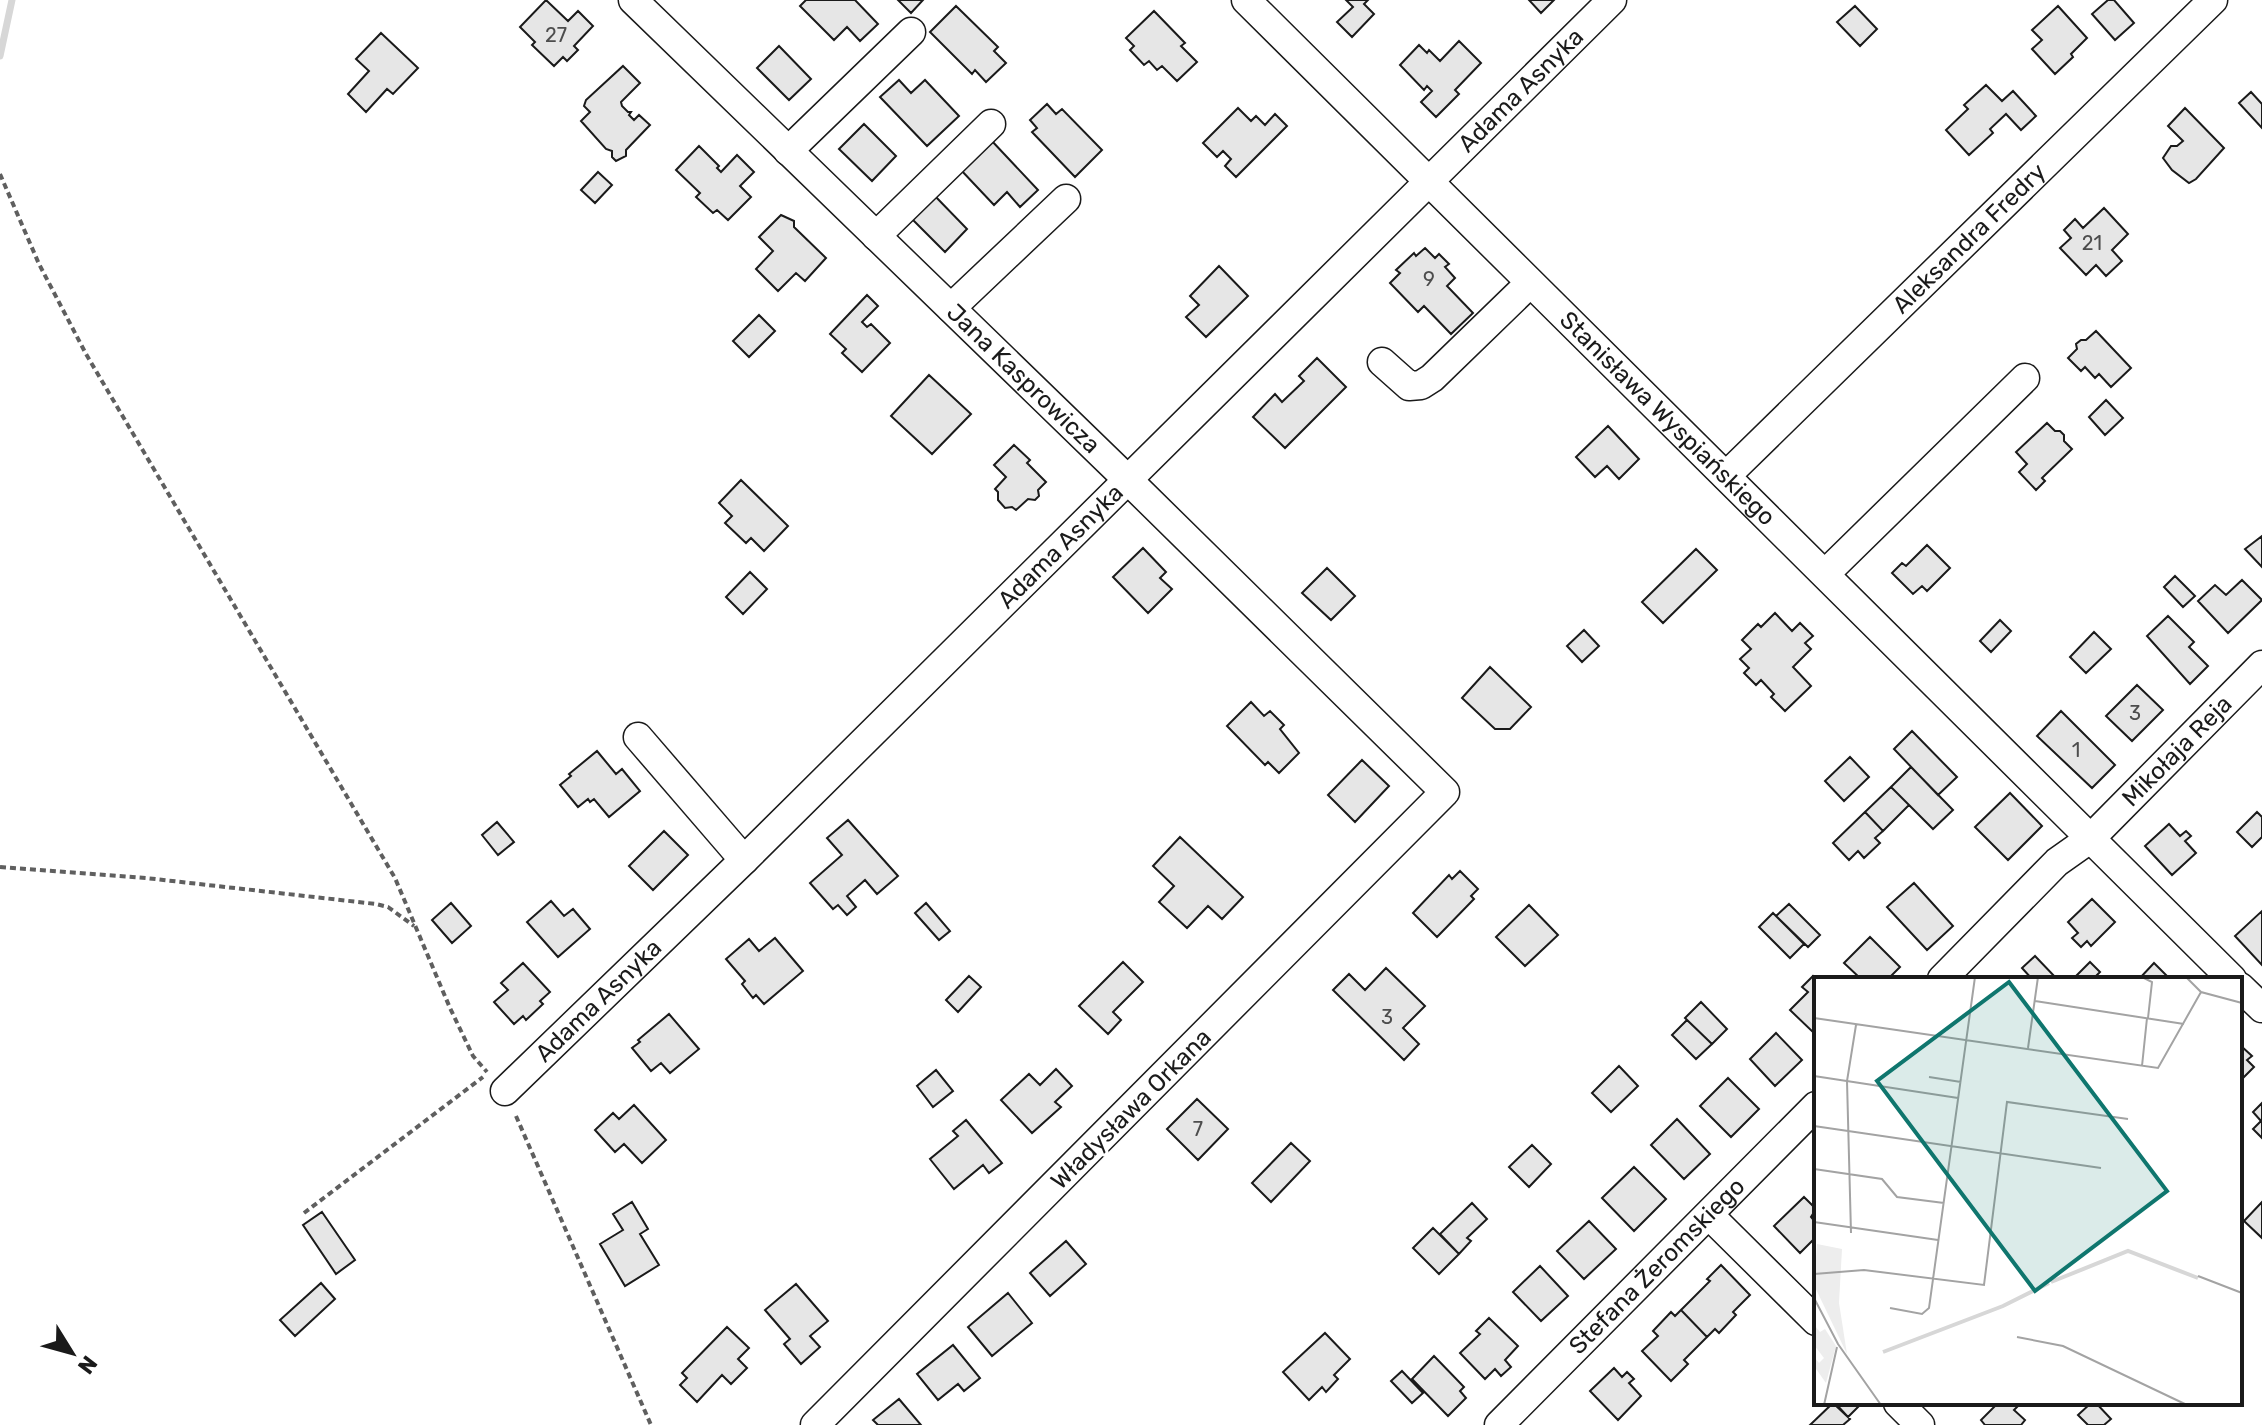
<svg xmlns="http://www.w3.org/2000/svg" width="2262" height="1425" font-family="Rubik,sans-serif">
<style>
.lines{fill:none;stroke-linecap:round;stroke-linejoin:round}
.stream{stroke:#d7d7d7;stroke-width:7}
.building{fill:#e6e6e6;stroke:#1a1a1a;stroke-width:2}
.minor-casing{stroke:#1a1a1a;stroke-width:31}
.path{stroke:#5f5f5f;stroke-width:4;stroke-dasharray:6 4;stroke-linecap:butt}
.minor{stroke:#fff;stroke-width:28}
.labels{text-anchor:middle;stroke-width:6;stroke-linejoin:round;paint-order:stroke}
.number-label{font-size:20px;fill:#4d4d4d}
.street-label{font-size:24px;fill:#1a1a1a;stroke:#fff}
.inset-river{fill:none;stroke:#d7d7d7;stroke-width:4}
.inset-road{fill:none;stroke:#a3a3a3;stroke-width:2}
.view{fill:#0f766e;fill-opacity:0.15;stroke:#0f766e;stroke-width:4}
.inset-edge{fill:none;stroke:#1a1a1a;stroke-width:4}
</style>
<rect width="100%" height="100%" fill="#fff"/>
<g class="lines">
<path class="stream" d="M0,56L12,0"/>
</g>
<path class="building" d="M546,0L568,21L578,11L593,26L574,46L578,50L567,61L563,57L554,66L532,45L535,42L520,27Z
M806,0H855L878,24L860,41L847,27L834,40L800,6Z
M898,0H923L911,13Z
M1346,0H1368L1364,4L1374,14L1352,37L1337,22L1353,7Z
M1529,0H1554L1541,13Z
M2108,0H2114L2134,23L2115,40L2092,14Z
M956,6L998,47L994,51L1006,63L986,82L975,70L972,74L930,32Z
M1855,6L1877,29L1860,46L1837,22Z
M2058,6L2087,38L2071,54L2073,57L2055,74L2032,49L2042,40L2032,30Z
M1154,11L1185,43L1181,46L1197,62L1177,81L1162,66L1157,70L1149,61L1144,65L1130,50L1134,46L1126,38Z
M381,33L418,68L393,94L387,89L366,112L348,94L369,71L356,59Z
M1459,41L1481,63L1455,90L1459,94L1436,117L1421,102L1432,91L1427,86L1424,90L1400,65L1419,45L1427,53L1429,50L1440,61Z
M779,46L811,79L789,100L757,68Z
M623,66L640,83L621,102L622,106L628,112H631L629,115L634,120L639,115L650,125L626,150V156L616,161L612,157V151L606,149L581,121L590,112L584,106L586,100Z
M899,80L911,93L925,80L959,116L927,146L880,97Z
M1986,85L2002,101L2013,91L2036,116L2021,130L2006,114L1990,129L1993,133L1969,155L1946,130L1968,109L1964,105Z
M2251,92L2262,104V128L2239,103Z
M1047,104L1056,114L1062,109L1102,150L1075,177L1032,132L1037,128L1030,120Z
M1238,108L1251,121L1256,116L1265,125L1275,114L1287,126L1236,177L1225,166L1231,159L1223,151L1217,157L1203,143Z
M2185,108L2224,148L2196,179L2189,183L2172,170L2163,158L2171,146H2177L2183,141L2168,126Z
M864,124L896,156L872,181L839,149Z
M991,140L1038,190L1020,207L1007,192L994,205L960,169Z
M699,146L719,166L717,168L721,172L737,155L754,172L740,186L751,197L728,220L717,210L713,213L696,197L700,193L676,170Z
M598,172L612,185L595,203L581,190Z
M933,194L967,229L945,252L910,217Z
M2104,208L2128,234L2112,250L2122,261L2106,276L2096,265L2086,275L2060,248L2071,238L2064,230L2075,219L2083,228Z
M781,215L794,221V227L826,258L805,281L796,273L778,291L756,269L773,251L759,237Z
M1425,248L1435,258L1439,254L1449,264L1445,267L1455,278L1447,286L1473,313L1451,334L1424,306L1418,312L1390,283L1400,273L1396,270L1414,253L1416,256Z
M1219,266L1248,296L1206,337L1186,317L1199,305L1190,296Z
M867,295L878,306L862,322L867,327L871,324L890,343L862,372L842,353L846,349L830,334Z
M759,315L775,331L749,357L733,341Z
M2096,331L2131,368L2111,387L2099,374L2095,378L2085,367L2081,371L2068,358L2077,349L2076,344L2081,340H2086Z
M1317,358L1346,387L1285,448L1253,417L1275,394L1282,402L1304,381L1299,376Z
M929,375L971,414L932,454L891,416Z
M2106,400L2123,418L2105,435L2089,417Z
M2047,423L2055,431H2060L2064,435V441L2072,449L2042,478L2045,481L2036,490L2019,472L2027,464L2016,452Z
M1608,426L1639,459L1619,479L1607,466L1595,477L1576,457Z
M1014,445L1030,460L1027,463L1046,482L1038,490L1039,496L1035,500L1028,499L1016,510L1012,507L1005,508L998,500V492L995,489L1006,477L994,465Z
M741,480L788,526L764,551L751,538L746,543L725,523L732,516L719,503Z
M2262,536V567L2245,549Z
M1927,545L1950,568L1927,591L1922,586L1913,594L1892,573L1902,563L1906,566Z
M1143,548L1166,572L1160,578L1172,589L1148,613L1113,577Z
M1696,549L1717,570L1663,623L1642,602Z
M1327,568L1355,596L1331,620L1302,593Z
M750,572L767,589L743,614L726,597Z
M2175,576L2195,596L2183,607L2164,587Z
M2242,580L2262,600L2228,633L2198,601L2215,585L2226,595Z
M1775,613L1792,631L1800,623L1813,636L1805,643L1811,649L1793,667L1811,686L1785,711L1771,697L1774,694L1761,680L1756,685L1744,673L1749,668L1740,659L1751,649L1742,640L1758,624L1761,627Z
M2168,616L2194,642L2189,647L2208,666L2190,684L2147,636Z
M2000,620L2011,631L1991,652L1980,641Z
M1584,630L1599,646L1582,662L1567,646Z
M2094,632L2111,649L2086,673L2070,657Z
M1490,667L1531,707L1510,729H1495L1462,698Z
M2137,685L2163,710L2132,741L2106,716Z
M1251,702L1264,716L1270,711L1284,725L1280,729L1299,753L1279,773L1268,762L1265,765L1227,726Z
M2061,711L2115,765L2092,788L2037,736Z
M1912,731L1957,777L1938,795L1894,749Z
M597,751L616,774L622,769L640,791L609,817L594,799L590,802L588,799L578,807L560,785L571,776L569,774Z
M1850,757L1869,777L1844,801L1825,781Z
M1362,760L1389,786L1355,822L1328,795Z
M1911,767L1953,810L1933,829L1891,787Z
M1891,787L1909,805L1883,831L1865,812Z
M2010,793L2042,826L2008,860L1975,827Z
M1865,812L1883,831L1875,838L1880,843L1864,858L1858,851L1849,860L1833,843Z
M2257,812L2262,817V837L2252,847L2237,832Z
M848,820L898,876L877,894L865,880L847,896L856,907L847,915L838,905L833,909L810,883L842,855L827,838Z
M497,822L514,842L498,855L482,835Z
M2169,824L2180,836L2186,831L2191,836L2185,841L2196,853L2172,875L2145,846Z
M664,831L688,855L653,890L629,866Z
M1180,837L1243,897L1222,919L1208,906L1187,928L1159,902L1174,886L1153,866Z
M1460,871L1478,889L1471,896L1474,899L1437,937L1413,913L1449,875L1452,879Z
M1914,883L1953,926L1927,950L1887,907Z
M2092,899L2115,922L2091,946L2087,941L2081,947L2072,938L2078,933L2068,922Z
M551,901L564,916L573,909L590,929L558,957L527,922Z
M451,903L471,926L452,943L432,920Z
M926,903L950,931L939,940L915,913Z
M1789,904L1820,935L1808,947L1776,916Z
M1529,905L1558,935L1525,966L1496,937Z
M2262,911V965L2235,936Z
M1773,913L1804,944L1790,958L1759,927Z
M1870,937L1900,967L1888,979H1861L1844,963Z
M775,938L803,971L764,1004L756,995L753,998L742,984L745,981L726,959L749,939L759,951Z
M2035,956L2057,979H2032L2022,968Z
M1123,962L1143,982L1113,1012L1121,1020L1108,1034L1079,1006Z
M2090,962L2100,972L2093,979H2073Z
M523,963L550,992L540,1001L543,1004L526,1020L523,1016L514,1024L494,1002L508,990L501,983Z
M2154,963L2170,979H2139Z
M1386,968L1425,1006L1403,1028L1419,1044L1404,1060L1333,990L1349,974L1365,990Z
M969,976L981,987L958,1012L946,1000Z
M1813,976L1816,979V1035L1790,1010L1808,992L1802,987Z
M1701,1002L1727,1029L1712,1044L1685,1018Z
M669,1014L699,1049L670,1073L661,1063L651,1071L632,1048L640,1042L638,1040Z
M1687,1020L1712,1044L1696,1059L1672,1035Z
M1776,1033L1802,1060L1775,1086L1750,1059Z
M2240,1045L2252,1056L2247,1060L2254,1067L2240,1081Z
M1619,1066L1638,1086L1611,1112L1592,1093Z
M1056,1069L1072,1086L1055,1102L1061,1107L1032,1133L1001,1100L1029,1074L1040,1085Z
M936,1070L953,1091L933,1107L917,1086Z
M1728,1078L1759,1109L1731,1137L1700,1106Z
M1197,1099L1228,1129L1198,1160L1167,1129Z
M2262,1103V1138L2253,1129L2261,1121L2253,1112Z
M634,1105L666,1140L642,1163L624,1144L615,1152L595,1130L613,1113L619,1119Z
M1677,1119L1710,1154L1684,1179L1651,1145Z
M966,1120L1002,1163L989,1173L983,1165L954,1189L930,1159L958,1136L953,1131Z
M1291,1143L1310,1161L1271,1202L1252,1183Z
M1532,1145L1551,1164L1529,1187L1509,1167Z
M1634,1167L1666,1199L1634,1231L1602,1198Z
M1804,1197L1816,1209L1811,1217L1816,1223V1237L1800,1253L1774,1226Z
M632,1202L648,1229L640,1234L659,1265L625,1286L600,1244L623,1230L613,1214Z
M2262,1202V1238L2244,1221Z
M1472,1203L1487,1219L1467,1238L1471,1241L1459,1254L1440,1234Z
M322,1212L355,1260L336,1274L303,1225Z
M1589,1221L1616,1249L1584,1279L1557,1251Z
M1433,1228L1459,1254L1439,1274L1413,1248Z
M1066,1241L1086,1264L1050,1296L1030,1273Z
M1721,1265L1750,1295L1733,1312L1736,1315L1719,1333L1715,1329L1707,1337L1681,1310L1710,1281L1707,1279Z
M1540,1266L1568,1296L1541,1321L1513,1292Z
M321,1283L335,1299L295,1336L280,1320Z
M796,1284L828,1321L810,1336L820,1347L801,1364L784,1344L790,1339L765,1310Z
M1008,1293L1032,1323L992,1356L968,1327Z
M1681,1310L1707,1337L1684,1360L1688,1364L1671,1381L1642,1351L1658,1336L1653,1331L1671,1312L1675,1316Z
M1489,1318L1518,1346L1505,1360L1511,1367L1501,1376L1495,1369L1485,1379L1460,1353L1480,1334L1476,1331Z
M727,1327L749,1348L738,1359L747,1368L731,1384L722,1375L697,1402L680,1385L687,1378L682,1373Z
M1325,1333L1350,1359L1334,1375L1338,1379L1326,1392L1322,1387L1309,1400L1283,1372Z
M953,1345L980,1378L964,1391L958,1384L938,1400L917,1374Z
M1434,1356L1464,1387L1460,1391L1466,1398L1448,1416L1412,1379Z
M1614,1368L1622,1377L1627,1372L1634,1379L1629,1383L1641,1396L1618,1420L1590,1391Z
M1402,1371L1423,1393L1412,1403L1391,1381Z
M899,1399L921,1425H878L873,1420Z
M1833,1403L1850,1419L1843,1425H1810Z
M1835,1403H1862L1848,1417Z
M1998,1403H2015L2018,1406L2014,1410L2025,1420L2021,1425H1985L1981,1420Z
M2091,1403H2096L2111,1419L2104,1425H2088L2078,1415Z"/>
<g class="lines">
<defs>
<g id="minor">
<path id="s1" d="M633,0L1128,480L1445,792L815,1425"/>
<path id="s2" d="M1246,0L2232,979"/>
<path d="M788,151L911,32"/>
<path d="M876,236L991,124"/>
<path d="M951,308L1066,199"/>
<path d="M1382,362L1409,386L1421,385L1432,378L1530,283"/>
<path id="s3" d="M1726,476L2213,0"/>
<path d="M1825,574L2025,378"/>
<path d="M638,737L744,860"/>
<path id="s4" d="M1942,979L2057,862L2091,838L2262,665"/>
<path d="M2240,987L2262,1008"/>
<path id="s5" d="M505,1091L744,860L1612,0"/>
<path d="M1709,1215L1816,1321"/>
<path d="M1898,1403L1920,1425"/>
<path id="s6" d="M1499,1425L1816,1106"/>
</g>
</defs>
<use href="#minor" class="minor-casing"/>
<path class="path" d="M0,174L39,264L86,354L395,878L450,1008L473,1056L487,1072
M0,867L146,878L376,904L388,907L414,926
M516,1116L651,1425
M304,1213L483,1077"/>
<use href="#minor" class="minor"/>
</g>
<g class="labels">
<g class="number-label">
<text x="556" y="42">27</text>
<text x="2092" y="250">21</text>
<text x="1429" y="286">9</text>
<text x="2135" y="720">3</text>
<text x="2076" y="757">1</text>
<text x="1387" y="1024">3</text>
<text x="1198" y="1136">7</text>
</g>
<g class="street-label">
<text dy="8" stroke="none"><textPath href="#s5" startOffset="1426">Adama Asnyka</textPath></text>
<text dy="8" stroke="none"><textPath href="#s3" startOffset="340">Aleksandra Fredry</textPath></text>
<text dy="8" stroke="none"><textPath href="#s1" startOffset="544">Jana Kasprowicza</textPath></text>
<text dy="8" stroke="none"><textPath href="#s2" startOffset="594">Stanisława Wyspiańskiego</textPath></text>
<text dy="8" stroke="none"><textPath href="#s5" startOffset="778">Adama Asnyka</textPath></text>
<text dy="8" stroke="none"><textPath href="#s4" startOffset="328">Mikołaja Reja</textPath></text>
<text dy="8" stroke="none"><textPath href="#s5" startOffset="130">Adama Asnyka</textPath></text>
<text transform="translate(1131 1109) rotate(-45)" y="8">Władysława Orkana</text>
<text dy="8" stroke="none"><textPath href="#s6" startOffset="224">Stefana Żeromskiego</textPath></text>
</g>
</g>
<g transform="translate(1814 977)">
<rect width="428" height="428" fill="#fff"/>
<path d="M3,267L28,272L25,326L33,377L0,308ZM0,348L6,355L11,352L22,369L12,406L0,389V380L5,386L10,381L0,368Z" fill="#ededed"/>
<path class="inset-river" d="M237,305L314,274L384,301M69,375L189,329L235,306"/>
<path class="inset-road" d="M328,0L338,5L334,41M372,0L387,15L428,26M221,24L370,47M0,41L344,91L387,15M214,71L224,0M328,89L333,41M0,99L144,121M115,100L147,105M0,149L287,191M0,192L68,202L83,220L130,226M0,245L124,263M37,256L33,104L42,48M0,297L50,293L170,308L193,125L314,142M384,299L428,316M0,321L24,367L67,428M76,331L108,337L115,331L161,0M203,360L249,369L373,428M10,428L23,370"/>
<path class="view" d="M195,5L353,214L221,314L63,104Z"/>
<rect width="428" height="428" class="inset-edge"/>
</g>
<g transform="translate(72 1353) rotate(127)" stroke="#ffffff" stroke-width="6" paint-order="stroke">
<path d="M0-6L14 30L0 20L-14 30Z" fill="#1a1a1a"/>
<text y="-12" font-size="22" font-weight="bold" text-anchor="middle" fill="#1a1a1a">N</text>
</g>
</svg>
